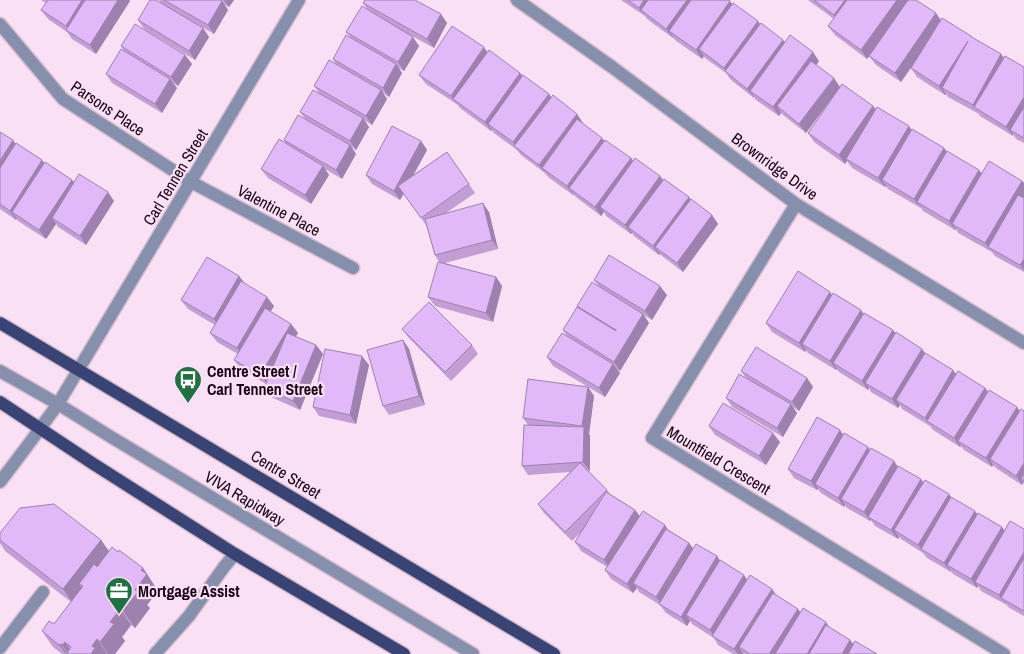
<svg xmlns="http://www.w3.org/2000/svg" width="1024" height="654" font-family="'Archivo Narrow',sans-serif">
<style>
.lines{fill:none;stroke-linecap:round;stroke-linejoin:round}
.minor-casing{stroke:#d6bdd1;stroke-width:15}
.major-casing{stroke:#d6bdd1;stroke-width:15}
.minor{stroke:#868fab;stroke-width:12}
.major{stroke:#394474;stroke-width:12}
.wall{fill:#c29ed5}
.shaded-wall{fill:#9e81ae}
.building{fill:#e1b8f8;stroke:#9e81ae}
.labels{text-anchor:middle;stroke-width:4.5;stroke-linejoin:round;paint-order:stroke}
.street-label{font-size:16px;fill:#180415;stroke:#fae0f5}
.poi-label{font-size:16px;font-weight:bold;fill:#180415;stroke:#fae0f5;text-anchor:start}
</style>
<rect width="100%" height="100%" fill="#fae0f5"/>
<g class="lines">
<defs>
<path id="minor" d="M517,0L612,67L796,204L1024,343
M0,24L63,99L191,182L353,268
M796,204L652,438L1004,654
M0,371L58,404L111,437L473,654
M0,482L28,445L58,404L299,0
M0,648L43,592
M155,654L189,616L224,567L235,554"/>
<path id="major" d="M0,323L554,654
M0,402L92,463L235,554L404,654"/>
</defs>
<use href="#minor" class="minor-casing"/>
<use href="#major" class="major-casing"/>
<use href="#minor" class="minor"/>
<use href="#major" class="major"/>
</g>
<path class="wall" d="M41,0H129L130,1L96,54L72,39L67,32L48,19L41,10L46,3Z
M159,0H234L229,7L225,5L228,10L214,34L178,13L203,28L209,37L195,60L144,29L138,20L161,3Z
M621,0H729L732,4L785,42L819,61L816,65L840,87L873,106L876,109L911,130L982,173L1022,181L1024,183V272L995,256L992,252L958,233L956,229L955,230L923,211L921,208L888,189L886,186L885,187L852,168L847,161L845,164L814,142L808,133L835,94L806,133L783,115L781,113L779,116L756,100L754,97V98L731,80L726,73L705,58L704,56L702,59L675,40L673,37V38L647,19L645,16Z
M808,0H916L941,20L971,36L972,38L1001,54L1004,58L1024,67V143L1016,139L1013,134V136L980,116L979,114L948,97L946,94L945,95L917,77L911,68L901,82L876,65L869,56L870,55L867,59L835,35L828,26L834,19Z
M363,3L447,23L434,48L399,29L419,46L404,71L399,68L402,73L389,97L383,93L387,99L372,125L364,120L369,127L356,150L352,147L356,154L342,179L325,169L329,175L311,204L268,178L261,169L286,144L284,140L305,119L300,112L319,93L314,86L336,64L333,59L351,38L346,32L368,10Z
M121,46L185,55L192,64L178,86L173,83L177,88L162,113L112,83L106,74L125,52Z
M487,52L520,73L523,76L549,94L551,97L604,141L631,158L633,161L660,176L663,180L689,197L690,200L712,215L718,224L683,272L662,256L660,254L659,255L634,236L632,233L631,234L606,216L604,212L601,216L576,197L574,195H573L548,177L545,173L521,155L516,149L494,133L492,130L491,131L460,108L458,105L426,84L419,75Z
M0,132L15,144L42,160L44,163L72,180L74,182L114,201L86,245L58,227L56,224L46,239L18,221L17,219L16,220L0,209Z
M421,141L427,150L413,175L447,152L475,193L446,213L489,212L498,249L445,263L496,277L502,286L493,322L435,306L428,297L439,262L435,255L426,225L404,194L400,200L372,184L366,175Z
M239,276L244,283L274,306L270,312L291,324L298,333L295,337L316,345L323,354L300,410L271,397L264,388L266,384L241,369L234,360L238,354L217,342L210,333L215,325L188,309L181,300Z
M594,280L667,295L652,320L644,315L649,323L620,371L617,369L620,373L605,397L553,366L547,357L567,336L563,330L579,309L577,306L598,285Z
M832,294L895,333L956,374L985,388L988,392L1019,411H1024V484L1023,483L1022,485L996,468L993,465L992,467L964,450L961,446L960,447L933,430L930,426L902,409L900,405L898,408L871,392L869,388L868,390L839,372L837,369L836,370L808,353L806,350L805,352L772,332L766,323Z
M402,329L472,345L478,354L451,381L409,338Z
M403,340L409,349L425,405L389,415L383,406Z
M369,365L356,424L319,416L313,407Z
M741,371L807,378L813,387L799,411L793,407L797,413L783,437L732,407L726,398L746,378Z
M588,387L594,396L589,434L590,436V471H588L607,490L610,494L635,510L639,516L669,530L689,543L693,548L717,556L720,561L747,580L772,589L776,595L801,612L829,627L850,640L853,644L877,654H733L718,645L714,638L692,624L690,621L687,626L666,613L660,605L639,592L637,588L633,593L611,579L605,570L607,567L581,551L575,542L583,530L572,541L544,513L538,504L570,472L528,475L522,466L528,425L523,418Z
M709,426L780,442L766,465L715,435Z
M843,435L868,447L870,450L923,482L951,498L977,514L1002,527L1004,531L1024,529V616L1008,607L1006,604H1005L981,591L978,586L977,588L953,574L951,571V572L927,558L923,553L901,539L899,537L898,539L875,526L871,520L870,521L847,508L845,505L844,507L821,493L818,489L817,490L794,478L788,469Z
M0,533L101,540L109,551L118,552L143,568L158,591L147,605L150,608L135,628L131,625L122,637L125,641L115,654H62L53,647L42,631L54,624L71,602L5,551L0,543Z"/>
<path class="shaded-wall" d="M82,0H94L71,33L66,26Z
M118,0H129L130,1L96,54L90,45Z
M224,0H234L229,7Z
M644,0H657L641,10L645,17L639,8Z
M687,0H700L669,31L673,37V38L666,29Z
M845,0H858L840,24L834,15Z
M897,0H909V1L867,59L861,50Z
M222,1L228,10L214,34L208,25Z
M730,1L736,10L699,49L704,56L702,59L696,50Z
M936,13L942,22L901,82L895,73Z
M441,14L447,23L434,48L427,39Z
M758,21L764,30L731,77L724,68Z
M203,28L209,37L195,60L189,51Z
M413,37L419,46L404,71L398,62Z
M783,40L790,49L750,91L754,97V98L747,89Z
M968,41L942,88L946,94L945,95L939,86Z
M484,47L490,56L453,99L458,105L451,96Z
M813,52L819,61L783,111L777,106L781,113L779,116L773,107Z
M1001,54L1007,63L974,107L973,105Z
M185,55L192,64L178,86L171,77Z
M396,64L402,73L389,97L383,88Z
M520,73L527,82L488,124L492,130L491,131L485,122Z
M834,78L840,87L806,133L799,124Z
M170,79L177,88L162,113L155,104Z
M381,90L387,99L372,125L366,116Z
M549,94L555,103L517,148L513,142Z
M1024,97V117L1010,130L1013,134V136L1006,127Z
M873,106L879,115L846,159L847,161L845,164L839,155Z
M577,114L583,123L547,172L542,168L545,174L539,165Z
M363,118L369,127L356,150L350,141Z
M909,126L915,135L882,180L886,186L885,187L878,178Z
M602,138L609,147L569,188L574,195H573L567,186Z
M13,140L19,149L0,180V161Z
M421,141L427,150L400,200L394,191Z
M350,145L356,154L342,179L336,170Z
M944,148L951,157L917,202L920,208L914,199Z
M631,158L637,167L600,207L604,212L601,216L595,207Z
M42,160L48,169L12,212L17,219L16,220L10,211Z
M323,166L329,175L311,204L305,195Z
M979,170L986,179L952,224L956,229L955,230L949,221Z
M660,176L666,185L628,227L632,233L631,234L625,225Z
M72,180L79,189L52,218L56,224L46,239L39,230Z
M1022,181L1024,183V197L993,249L988,247L992,252L985,243Z
M108,192L114,201L86,245L80,236Z
M689,197L695,206L655,247L660,254L659,255L653,246Z
M483,203L489,212L498,249L492,240Z
M712,215L718,224L683,272L677,263Z
M1024,259V270L1020,265Z
M239,276L246,285L220,328L214,319Z
M496,277L502,286L493,322L486,313Z
M660,286L667,295L652,320L645,311Z
M830,292L836,301L802,344L806,350L805,352L799,343Z
M267,297L274,306L243,357L237,348Z
M861,310L867,319L833,363L837,369L836,370L830,361Z
M643,314L649,323L620,371L614,362Z
M291,324L298,333L267,384L260,375Z
M893,330L899,339L865,383L869,388L868,390L862,381Z
M403,340L409,349L425,405L419,396Z
M316,345L323,354L300,410L293,401Z
M922,349L929,358L896,400L900,405L898,408L892,399Z
M362,356L369,365L356,424L350,415Z
M613,364L620,373L605,397L599,388Z
M953,370L960,379L928,422L925,418Z
M807,378L813,387L799,411L792,402Z
M588,387L594,396L589,434L590,436V471L583,462L584,428L582,426Z
M985,388L992,397L958,441L961,446L960,447L954,438Z
M791,404L797,413L783,437L777,428Z
M1017,407L1023,416L990,459L993,465L992,467L986,458Z
M840,430L846,439L815,484L818,489L817,490L811,481Z
M773,433L780,442L766,465L759,456Z
M868,447L874,456L841,499L845,505L844,507L838,498Z
M894,461L900,470L868,517L871,520L870,521L864,512Z
M1024,463V481L1021,479L1023,483L1022,485L1016,476Z
M921,479L927,488L894,530L899,537L898,539L891,530Z
M949,494L955,503L922,550L918,545Z
M635,510L642,519L610,569L604,560Z
M975,511L981,520L947,565L951,571V572L944,563Z
M665,525L671,534L633,583L637,588L633,593L627,584Z
M1002,527L1008,536L975,582L978,586L977,588L971,579Z
M101,540L110,553L84,587L79,584L83,589L72,602L63,589Z
M689,543L695,552L663,606L656,597Z
M1024,552V572L1001,598L1006,604H1005L999,595Z
M717,556L723,565L686,615L690,621L687,626L681,617Z
M143,568L158,591L147,605L150,608L135,628L123,611L135,590L141,570Z
M744,575L750,584L715,637L710,630Z
M772,589L778,598L739,647L743,654H738L734,649Z
M120,609L131,625L122,637L125,641L115,654H108L100,642L110,622Z
M798,609L804,618L781,654H769Z
M826,622L832,631L818,654H807Z
M97,639L107,654H91L92,646Z
M850,640L857,649L853,654H842Z
M65,642L73,654L68,653L62,645Z
M60,644L68,654H66L59,645Z"/>
<path class="building" d="M48,0H82L66,26L41,10Z
M85,0H118L90,45L66,30Z
M150,0H156L203,28L189,51L138,20Z
M164,0H221L222,1L208,25Z
M365,0H415L441,14L427,39L363,3Z
M628,0H644L639,8Z
M648,0H687L666,29L641,10Z
M691,0H729L730,1L696,50L669,31Z
M814,0H845L834,15Z
M847,0H897L861,50L828,26Z
M908,0H916L936,13L895,73L869,56Z
M733,3L758,21L724,68L699,49Z
M362,6L413,37L398,62L346,32Z
M942,18L971,36H970L1001,54L973,105L942,88L968,41L939,86L911,68Z
M761,23L783,40L747,89L725,71Z
M135,24L185,55L171,77L121,46Z
M452,26L484,47L451,96L419,75Z
M346,35L396,64L383,88L333,59Z
M790,35L813,52L773,107L750,91Z
M121,49L170,79L155,104L106,74Z
M489,50L520,73L485,122L453,99Z
M1005,56L1024,67V97L1006,127L974,107Z
M329,60L381,90L366,116L314,86Z
M811,61L834,78L799,124L777,106Z
M523,75L549,94L513,142L488,124Z
M842,84L873,106L839,155L808,133Z
M313,90L363,118L350,141L300,112Z
M553,95L577,114L539,165L514,146Z
M877,107L909,126L878,178L846,159Z
M1024,107V138L1010,130Z
M298,115L350,145L336,170L284,140Z
M577,119L602,138L567,186L542,168Z
M392,126L421,141L394,191L366,175Z
M912,129L944,148L914,199L882,180Z
M0,132L13,140L0,161Z
M279,139L323,166L305,195L261,169Z
M605,140L631,158L595,207L569,188Z
M16,143L42,160L10,211L0,204V168Z
M947,151L979,170L949,221L917,202Z
M447,152L469,184L421,218L398,186Z
M635,158L660,176L625,225L600,207Z
M989,161L1022,181L985,243L952,224Z
M45,162L72,180L39,230L12,212Z
M79,174L108,192L80,236L52,218Z
M664,179L689,197L653,246L628,227Z
M1018,195L1024,198V259L1020,265L988,247Z
M691,199L712,215L677,263L655,247Z
M483,203L492,240L435,255L425,219Z
M609,255L660,286L645,311L594,280Z
M207,257L239,276L214,319L181,300Z
M438,262L496,277L486,313L428,297Z
M798,271L830,292L799,343L766,323Z
M241,281L267,297L237,348L210,333Z
M592,282L643,314L614,362L563,330L577,307L616,331V330L577,306Z
M833,293L861,310L830,361L802,344Z
M429,302L472,345L445,372L402,329Z
M265,308L291,324L260,375L234,360Z
M864,313L893,330L862,381L833,363Z
M896,332L922,349L892,399L865,383Z
M287,333L316,345L293,401L264,388Z
M562,333L613,364L599,388L547,357Z
M403,340L419,396L383,406L367,350Z
M756,347L807,378L792,402L741,371Z
M325,349L362,356L350,415L313,407Z
M925,353L953,370L925,418L896,400Z
M958,371L985,388L954,438L927,421Z
M739,374L791,404L777,428L726,398Z
M528,379L588,387L582,426L523,418Z
M989,390L1017,407L986,458L958,441Z
M723,403L773,433L759,456L709,426Z
M1021,409L1024,411V463L1016,476L990,459Z
M817,417L840,430L811,481L788,469Z
M524,425L584,427L583,462L522,466Z
M844,433L868,447L838,498L815,484Z
M871,448L894,461L864,512L841,499Z
M580,463L607,490L565,532L538,504Z
M898,466L921,479L891,530L868,517Z
M1024,473V481L1021,479Z
M925,480L949,494L918,545L894,530Z
M606,492L635,510L604,560L575,542Z
M951,497L975,511L944,563L921,549Z
M54,504L101,540L63,589L0,540V533L20,508Z
M643,511L665,525L627,584L605,570Z
M978,513L1002,527L971,579L947,565Z
M1010,521L1024,529V552L999,595L975,582Z
M666,529L689,543L656,597L633,583Z
M696,544L717,556L681,617L659,604Z
M112,547L118,552L119,550L143,568L141,570L147,574L135,590L138,592L123,611L120,609L110,622L114,624L100,642L97,639L92,646L95,648L91,654H69L67,653L71,647L65,642L62,645L60,644L59,645L42,631L49,621L54,624L83,586L79,584L94,564L97,567Z
M1024,558V611L1001,598Z
M720,560L744,575L710,630L686,615Z
M750,575L772,589L734,649L712,636Z
M773,593L798,609L769,654H750L739,647Z
M803,608L826,622L807,654H775Z
M826,625L850,640L842,654H809Z
M855,641L877,654H848Z"/>
<defs>
<symbol id="bus-pin" viewBox="-11 -11 22 30"><path d="M0 17L-7.5 6A9.5 9.5 0 1 1 7.5 6Z" fill="#217041" stroke="#fae0f5"/><path d="M-5-6H5V4H4V6H2V4H-2V6H-4V4H-5ZM-3.5-4V0h7V-4ZM-3.5 1.2v1.5H-2V1.2ZM2 1.2v1.5H3.5V1.2Z" fill="#fff"/></symbol>
<symbol id="office-pin" viewBox="-11 -11 22 30"><path d="M0 17L-7.5 6A9.5 9.5 0 1 1 7.5 6Z" fill="#217041" stroke="#fae0f5"/><path d="M-6-3h4V-5.5h4V-3h4V5H-6ZM-1-4.5V-3h2v-1.5ZM-6 0V1H6V0Z" fill="#fff"/></symbol>
</defs>
<g fill-rule="evenodd">
<use href="#bus-pin" x="172" y="364" width="32" height="43"/>
<use href="#office-pin" x="103" y="575" width="32" height="43"/>
</g>
<g class="labels">
<g class="street-label">
<text transform="translate(108 108) rotate(34)" y="6">Parsons Place</text>
<text transform="translate(775 166) rotate(36)" y="6">Brownridge Drive</text>
<text transform="translate(175 177) rotate(-59)" y="6">Carl Tennen Street</text>
<text transform="translate(279 210) rotate(28)" y="6">Valentine Place</text>
<text transform="translate(719 460) rotate(31)" y="6">Mountfield Crescent</text>
<text transform="translate(286 474) rotate(31)" y="6">Centre Street</text>
<text transform="translate(245 498) rotate(31)" y="6">VIVA Rapidway</text>
</g>
<g class="poi-label">
<text x="207" y="377">Centre Street /<tspan x="207" dy="18">Carl Tennen Street</tspan></text>
<text x="138" y="597">Mortgage Assist</text>
</g>
</g>
</svg>
